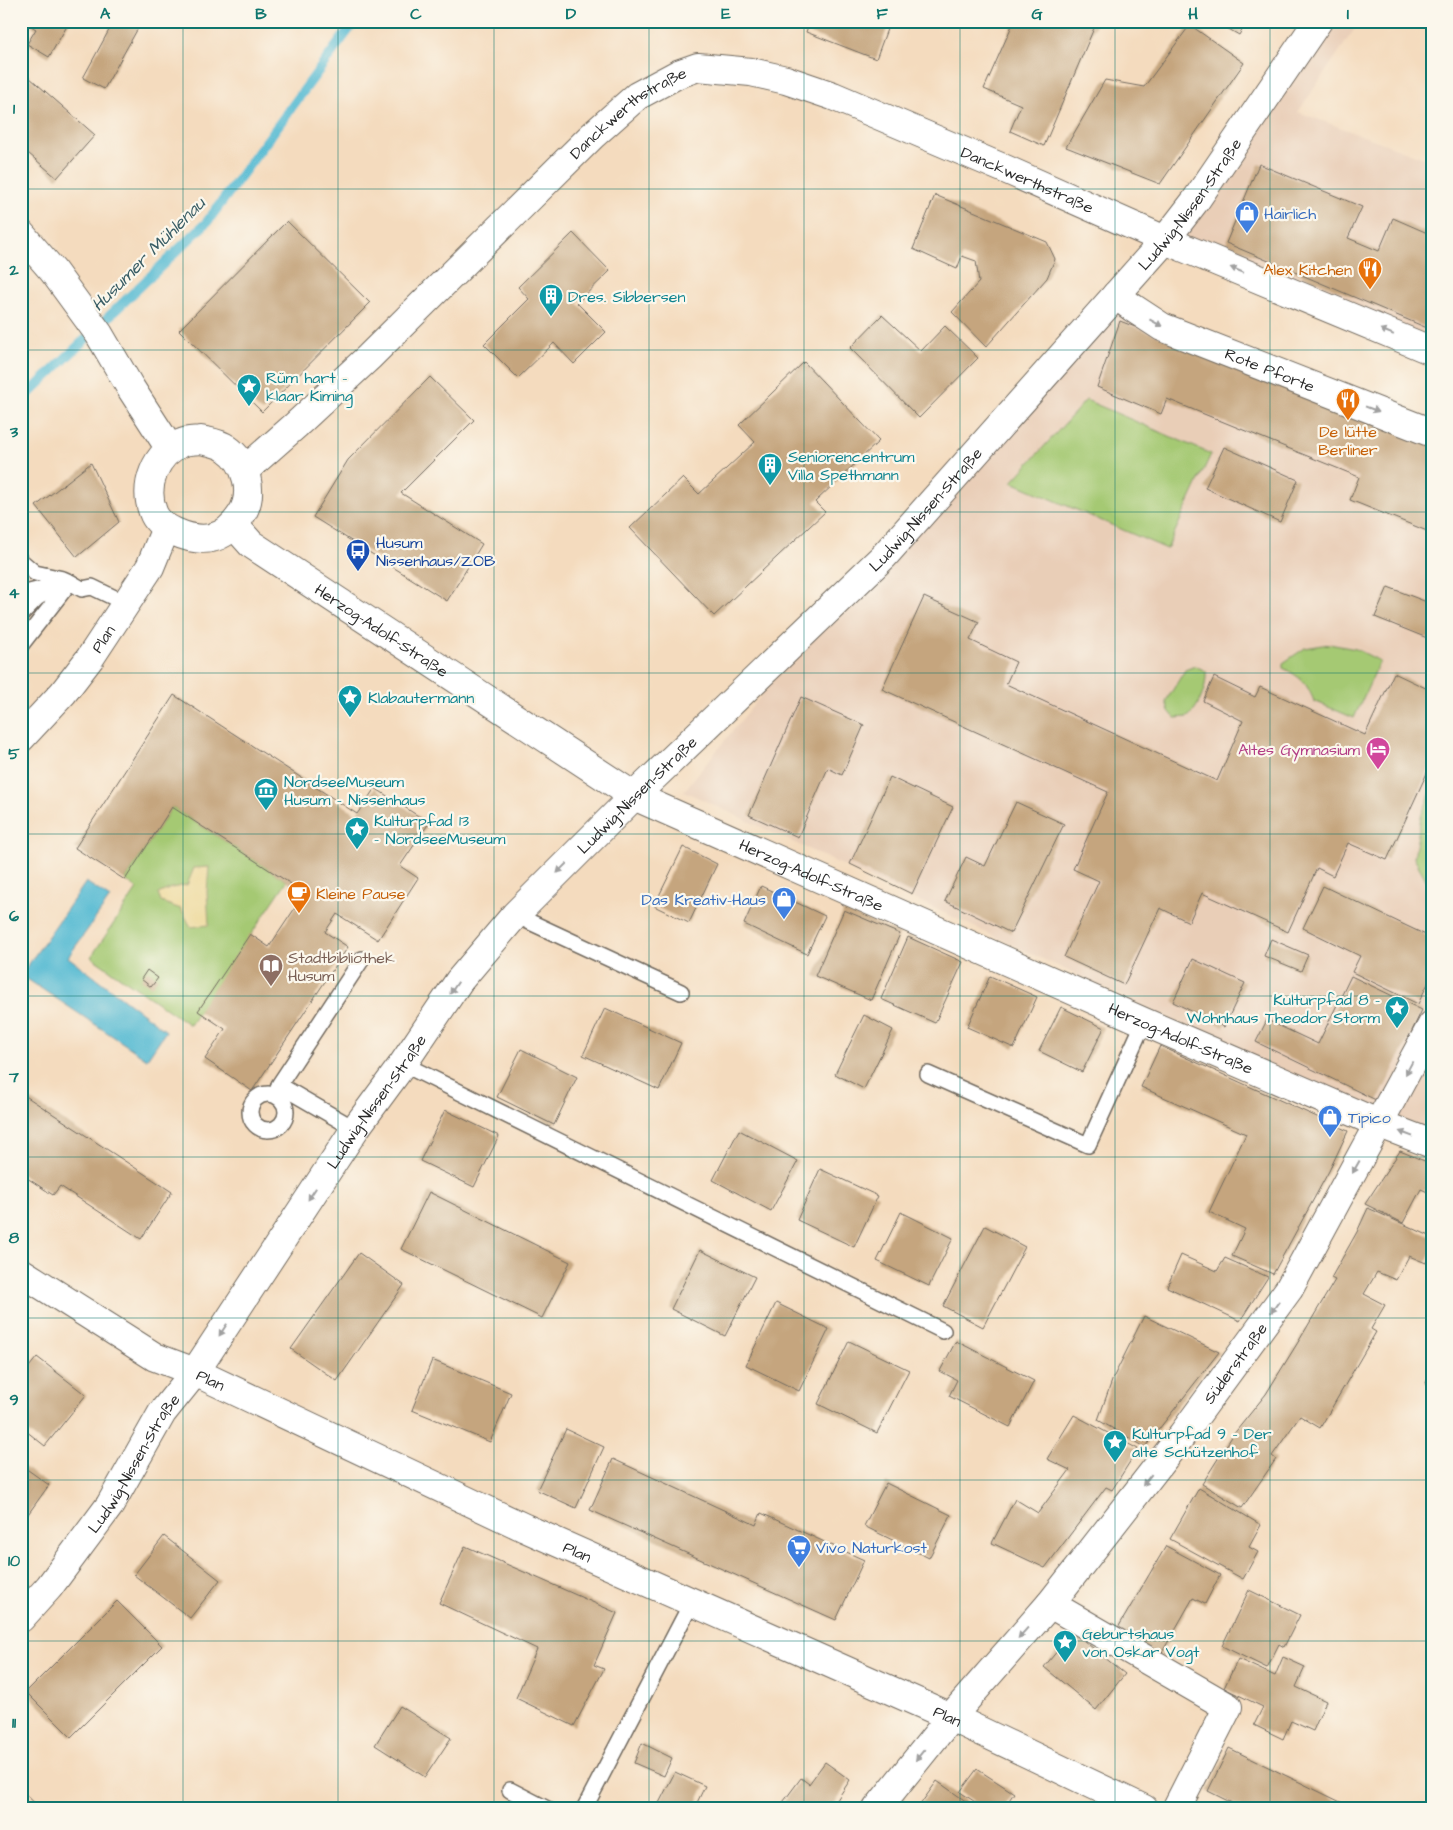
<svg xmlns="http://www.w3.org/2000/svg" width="1453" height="1830" font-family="'Architects Daughter',sans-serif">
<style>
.built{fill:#e9ceb7}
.green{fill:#a5c973;stroke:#687a4f}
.sand{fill:#eeda9e;stroke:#8c8264}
.water{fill:#53b9d2;stroke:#3f727e}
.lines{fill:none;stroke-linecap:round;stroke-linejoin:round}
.stream{stroke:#53b9d2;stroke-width:10}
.building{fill:#c5a57e}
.lane-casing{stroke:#71695e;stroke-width:18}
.street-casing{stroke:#71695e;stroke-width:30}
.secondary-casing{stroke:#71695e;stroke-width:30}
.lane{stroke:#fff;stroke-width:15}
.street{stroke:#fff;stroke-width:28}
.secondary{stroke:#fff;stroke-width:28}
.oneway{fill:#a0a0a0}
.grid{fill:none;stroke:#0f766e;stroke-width:1;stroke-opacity:0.55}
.labels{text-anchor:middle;stroke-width:4.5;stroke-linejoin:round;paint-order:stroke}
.street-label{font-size:16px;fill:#2b2b2b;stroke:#fbf7ec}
.shop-label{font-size:16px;fill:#366cbe;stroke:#fbf7ec;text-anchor:start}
.food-label{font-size:16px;fill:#c56008;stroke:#fbf7ec;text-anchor:end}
.culture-label{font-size:16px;fill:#0d838f;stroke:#fbf7ec;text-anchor:start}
.transit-label{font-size:16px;fill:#164399;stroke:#fbf7ec;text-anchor:start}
.hotel-label{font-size:16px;fill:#b23c85;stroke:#fbf7ec;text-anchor:end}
.education-label{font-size:16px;fill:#785e54;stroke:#fbf7ec;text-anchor:start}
.water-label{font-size:18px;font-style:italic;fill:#395d65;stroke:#fbf7ec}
.neatline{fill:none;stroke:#0f766e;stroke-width:2}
.grid-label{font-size:16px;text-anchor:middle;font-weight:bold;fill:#0f766e}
</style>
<rect width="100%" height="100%" fill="#fbf7ec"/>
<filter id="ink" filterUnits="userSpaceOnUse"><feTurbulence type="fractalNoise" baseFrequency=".02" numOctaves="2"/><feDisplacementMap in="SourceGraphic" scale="10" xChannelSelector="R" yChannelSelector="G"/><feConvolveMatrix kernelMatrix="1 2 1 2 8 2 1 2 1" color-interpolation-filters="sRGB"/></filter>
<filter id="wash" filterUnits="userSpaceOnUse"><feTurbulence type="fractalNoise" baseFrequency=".0096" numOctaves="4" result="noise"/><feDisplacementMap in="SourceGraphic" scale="20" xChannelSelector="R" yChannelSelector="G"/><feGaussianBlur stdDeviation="1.12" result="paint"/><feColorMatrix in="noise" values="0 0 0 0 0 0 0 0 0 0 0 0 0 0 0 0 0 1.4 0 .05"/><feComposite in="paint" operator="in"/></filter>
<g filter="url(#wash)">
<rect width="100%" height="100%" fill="#f4dbbe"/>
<path class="built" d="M1327,21H1360L1298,112L1432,161V346L1176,237Z
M1117,305L1432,438V1135L1378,1116L684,791L798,650Z"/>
<path class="green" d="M1086,400L1211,454L1167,549L1012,482Z
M1329,644L1356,649L1380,661L1354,718L1314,701C1306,682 1302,678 1283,668V663L1305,648Z
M1195,666L1206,671C1207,687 1200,706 1188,717L1175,718L1169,711L1166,701L1185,670Z
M1432,790V885L1428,883L1414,858L1421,816Z
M172,807L287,881L190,1025L91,957L137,889L125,880Z"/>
<path class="sand" d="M209,867L207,892L209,925L191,927L181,909L161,902L158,894L171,888L187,885L194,868Z"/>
<path class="water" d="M86,882L110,898L68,957L166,1031L147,1059L21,975Z"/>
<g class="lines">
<path class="stream" d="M21,401L207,222L355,21"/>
</g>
<g id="blocks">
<path class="building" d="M23,21H70L49,57L27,44L36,29Z
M114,21H142L104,89L83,78Z
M677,21H694L691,28Z
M810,21H890L876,59L806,32Z
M1014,21H1097L1044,146L1010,131L1021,105L984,89Z
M1215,21H1247L1239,35Z
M1190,25L1244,63L1160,184L1066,147L1105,80L1144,87Z
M21,70L95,135L57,178L21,147Z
M1259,164L1362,207L1348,238L1379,251L1393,218L1432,235V330L1226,243Z
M935,195L1047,242L1055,259L1047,278L986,347L952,312L979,282L976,261L962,256L957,269L913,249Z
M287,221L370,303L262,412L179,330Z
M573,233L610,271L577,303L606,332L574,364L554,343L518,378L484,344L529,299L518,287Z
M882,315L921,351L945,326L978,358L919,418L850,348Z
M1120,321L1432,444V533L1350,500L1359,477L1167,399L1161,414L1097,387Z
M804,362L879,441L815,502L825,512L714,616L630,528L683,478L699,494L755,442L739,425Z
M430,377L474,420L401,493L482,544L447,601L313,517L348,460Z
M1224,447L1298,480L1280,522L1205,488Z
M91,463L119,522L77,557L36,506Z
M1388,587L1432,604V640L1375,617Z
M924,597L979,622L970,640L1016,662L1006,684L1217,781L1243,721L1203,701L1214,677L1255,697L1260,687L1365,735L1394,673L1432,691V762L1387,860L1348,843L1333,876L1317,868L1288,932L1202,893L1189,922L1160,908L1124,985L1064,957L1099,881L1073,869L1108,792L882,689Z
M174,695L357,814L375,788L429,823L400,866L418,878L378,940L337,914L325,932L348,947L252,1091L205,1059L225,1029L198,1011L250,934L269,947L305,893L172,807L125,880L75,848Z
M801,697L864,725L842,775L828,768L798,837L749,815Z
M890,777L953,807L912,894L850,864Z
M1016,802L1064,824L1011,933L945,901L966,857L985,866Z
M683,847L717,864L689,923L654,906Z
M761,886L825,916L807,954L744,924Z
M1323,886L1432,938V975L1418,1004L1352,972L1360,956L1303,928Z
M844,910L900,934L871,1000L815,976Z
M908,937L963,962L935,1023L881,999Z
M1271,939L1308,955L1301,971L1264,956Z
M1193,959L1245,983L1224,1027L1173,1002Z
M147,970L158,978L151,987L141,979Z
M990,976L1037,997L1014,1048L967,1027Z
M1351,976L1422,1010L1378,1101L1256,1042L1267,1020L1318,1044Z
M1061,1007L1104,1028L1082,1072L1039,1051Z
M605,1008L681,1043L659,1090L583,1055Z
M864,1015L893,1030L864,1089L835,1074Z
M1160,1046L1348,1131L1329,1171L1273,1274L1232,1256L1245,1229L1209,1212L1246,1134L1141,1087Z
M521,1049L577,1077L554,1125L497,1097Z
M21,1093L172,1192L141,1239L60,1186L53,1195L21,1174Z
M445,1110L499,1136L474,1187L420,1161Z
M739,1130L798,1161L771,1211L713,1180Z
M1400,1151L1432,1164V1194L1421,1189L1403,1223L1365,1204Z
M820,1169L878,1196L854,1247L797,1220Z
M429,1192L570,1262L542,1318L401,1249Z
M1368,1208L1432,1237V1251L1426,1263L1409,1256L1396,1280L1377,1272L1364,1294L1385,1305L1371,1329L1376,1332L1320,1428L1300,1416L1272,1456L1276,1459L1242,1508L1202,1484L1233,1435L1266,1394L1300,1339L1335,1280L1331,1278L1357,1232Z
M901,1212L953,1238L929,1286L877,1261Z
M985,1226L1025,1247L983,1327L943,1306Z
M700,1250L755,1277L725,1336L671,1309Z
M359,1253L404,1285L337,1381L291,1349Z
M1181,1255L1217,1271L1225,1258L1268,1277L1240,1321L1167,1287Z
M776,1303L829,1329L799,1391L746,1365Z
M1144,1316L1219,1352L1145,1447L1098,1420L1113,1378Z
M849,1341L909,1370L877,1433L818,1404Z
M956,1341L1034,1381L1010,1427L949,1396L957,1380L940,1371Z
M37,1357L86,1395L45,1446L21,1427V1377Z
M432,1360L511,1393L490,1442L412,1410Z
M1432,1369V1385L1426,1383Z
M1074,1415L1138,1449L1112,1490L1106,1487L1045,1568L992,1543L1015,1499L1038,1513L1070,1470L1047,1459Z
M566,1429L604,1447L576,1508L537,1490Z
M613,1459L756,1525L761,1513L864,1560L836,1620L590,1510Z
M21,1465L49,1485L21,1524Z
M886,1483L951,1515L929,1558L864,1526Z
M1199,1488L1261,1525L1249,1547L1258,1552L1243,1579L1170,1539Z
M164,1536L220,1580L190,1618L134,1575Z
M465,1546L617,1613L594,1665L604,1669L574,1726L516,1698L537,1649L439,1603Z
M1166,1546L1220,1575L1205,1604L1193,1598L1160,1656L1115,1633Z
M1249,1590L1300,1615L1284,1647L1279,1644L1267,1668L1222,1646Z
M117,1601L162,1646L71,1737L26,1692Z
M1073,1632L1125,1674L1096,1710L1044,1667Z
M1283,1657L1305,1667L1296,1687L1326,1701L1313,1731L1291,1721L1283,1739L1254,1725L1263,1707L1224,1688L1238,1659L1275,1676Z
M400,1706L451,1738L425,1777L375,1745Z
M642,1743L672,1758L664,1776L634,1763Z
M1229,1748L1355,1809H1244L1208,1791Z
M825,1762L850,1780L831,1809H778L801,1778L809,1784Z
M977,1769L1014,1793L1003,1809H986L960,1792Z
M675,1772L705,1786L694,1809H656Z
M937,1781L977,1809H917Z
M21,1790L41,1809H21Z"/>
</g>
</g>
<g filter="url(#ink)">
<use href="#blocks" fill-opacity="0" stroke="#71695e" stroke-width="1"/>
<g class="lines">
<defs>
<path id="lane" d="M21,561L35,573L63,579L72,583
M21,594L70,582L82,589L92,587L125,603
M21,614L37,598L48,591
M21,645L70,582
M515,915L681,992
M403,1064L943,1331
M928,1074L1088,1145L1144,1022
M279,1085L362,959
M277,1093L279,1085L355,1129
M250 1112a18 18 0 1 1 36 0a18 18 0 1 1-36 0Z
M510,1790L547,1809
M584,1809L692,1602"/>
<g id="street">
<path id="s1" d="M1116,295L1133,308L1162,327L1432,433"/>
<path id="s2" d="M245,470L296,425L369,357L592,136L637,96L678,74L698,67L751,72L786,80L833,96L1005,169L1165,240L1432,351"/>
<path id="s3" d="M234,525L251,544L634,796L1144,1022L1380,1124L1432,1144"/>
<path d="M1050,1604L1228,1707L1176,1809"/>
<path id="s4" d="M21,1618L49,1587L110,1505L162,1413L195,1372L355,1129L403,1064L459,981L515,915L634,796L884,556L1165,240L1196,200L1318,21"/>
<path id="s5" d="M951,1717L1050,1604L1182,1435L1289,1289L1432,1025"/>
</g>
<g id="secondary">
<path d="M21,234L53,271L99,334L130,387L170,449"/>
<path d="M201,440C209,442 219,443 226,448C247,462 255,494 241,515C224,541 202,544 175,532C166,528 156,521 153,512C143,486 155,453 182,443C188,440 195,441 201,440Z"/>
<path id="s6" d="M21,738L63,693L90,658L150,567L166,528"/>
<path id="s7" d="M21,1272L155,1357L195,1372L525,1528L951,1717L1144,1809"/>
<path d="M877,1809L951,1717"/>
</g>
</defs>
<use href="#lane" class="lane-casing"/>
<use href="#street" class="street-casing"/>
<use href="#secondary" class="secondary-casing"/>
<use href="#lane" class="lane"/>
<use href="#street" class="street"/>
<use href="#secondary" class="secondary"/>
</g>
<defs><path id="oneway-solid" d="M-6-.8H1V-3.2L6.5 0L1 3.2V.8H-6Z" transform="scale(1.25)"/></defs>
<g class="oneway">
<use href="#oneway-solid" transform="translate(1237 270) rotate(-158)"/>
<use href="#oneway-solid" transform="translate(1156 323) rotate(29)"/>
<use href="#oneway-solid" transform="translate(1387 332) rotate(-157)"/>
<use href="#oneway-solid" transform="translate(1372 409) rotate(21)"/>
<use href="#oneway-solid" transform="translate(562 868) rotate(135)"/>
<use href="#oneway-solid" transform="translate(454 988) rotate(124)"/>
<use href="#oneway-solid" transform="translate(1409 1068) rotate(118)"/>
<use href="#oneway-solid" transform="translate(1406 1134) rotate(-159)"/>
<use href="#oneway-solid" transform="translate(1356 1167) rotate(119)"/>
<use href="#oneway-solid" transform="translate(312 1194) rotate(123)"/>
<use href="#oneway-solid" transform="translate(1275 1307) rotate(126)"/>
<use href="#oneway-solid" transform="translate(223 1330) rotate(123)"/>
<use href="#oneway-solid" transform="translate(1147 1480) rotate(128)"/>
<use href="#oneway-solid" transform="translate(1023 1633) rotate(132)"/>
<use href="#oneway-solid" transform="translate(920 1755) rotate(129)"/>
</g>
</g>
<path class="grid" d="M183,21V1809M338,21V1809M494,21V1809M649,21V1809M804,21V1809M960,21V1809M1115,21V1809M1270,21V1809M21,189H1432M21,350H1432M21,512H1432M21,673H1432M21,834H1432M21,996H1432M21,1157H1432M21,1318H1432M21,1480H1432M21,1641H1432"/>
<defs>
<symbol id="shop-pin" viewBox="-11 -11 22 30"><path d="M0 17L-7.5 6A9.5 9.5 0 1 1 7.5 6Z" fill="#3f7fe0" stroke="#fbf7ec"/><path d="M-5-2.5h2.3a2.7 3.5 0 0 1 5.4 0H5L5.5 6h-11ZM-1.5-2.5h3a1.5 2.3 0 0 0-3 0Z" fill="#fff"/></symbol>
<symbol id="restaurant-pin" viewBox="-11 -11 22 30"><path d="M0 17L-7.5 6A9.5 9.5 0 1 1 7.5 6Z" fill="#e8710a" stroke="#fbf7ec"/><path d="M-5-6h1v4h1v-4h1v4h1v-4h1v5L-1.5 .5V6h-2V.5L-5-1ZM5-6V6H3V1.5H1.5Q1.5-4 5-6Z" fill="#fff"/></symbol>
<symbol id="building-pin" viewBox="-11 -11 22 30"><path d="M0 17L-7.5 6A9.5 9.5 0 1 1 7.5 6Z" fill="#0f9aa8" stroke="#fbf7ec"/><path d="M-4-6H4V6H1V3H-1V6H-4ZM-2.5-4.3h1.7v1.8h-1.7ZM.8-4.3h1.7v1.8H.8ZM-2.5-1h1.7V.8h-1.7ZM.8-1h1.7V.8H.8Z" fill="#fff"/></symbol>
<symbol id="sight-pin" viewBox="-11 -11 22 30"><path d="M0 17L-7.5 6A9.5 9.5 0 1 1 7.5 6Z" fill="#0f9aa8" stroke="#fbf7ec"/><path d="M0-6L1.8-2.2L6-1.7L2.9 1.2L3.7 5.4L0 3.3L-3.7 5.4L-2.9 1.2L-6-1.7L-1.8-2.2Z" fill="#fff"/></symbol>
<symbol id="bus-pin" viewBox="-11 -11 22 30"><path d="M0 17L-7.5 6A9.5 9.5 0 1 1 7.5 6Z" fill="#1a4fb4" stroke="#fbf7ec"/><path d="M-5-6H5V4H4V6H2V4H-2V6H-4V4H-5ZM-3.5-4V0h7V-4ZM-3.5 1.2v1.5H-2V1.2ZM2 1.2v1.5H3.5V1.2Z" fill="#fff"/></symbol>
<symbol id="hotel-pin" viewBox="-11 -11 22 30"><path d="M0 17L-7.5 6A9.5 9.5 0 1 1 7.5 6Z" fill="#d1479c" stroke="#fbf7ec"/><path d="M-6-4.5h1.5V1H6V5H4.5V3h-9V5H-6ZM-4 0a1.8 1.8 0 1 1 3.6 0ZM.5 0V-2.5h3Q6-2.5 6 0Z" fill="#fff"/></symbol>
<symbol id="museum-pin" viewBox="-11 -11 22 30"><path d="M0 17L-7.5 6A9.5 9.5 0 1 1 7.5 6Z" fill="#0f9aa8" stroke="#fbf7ec"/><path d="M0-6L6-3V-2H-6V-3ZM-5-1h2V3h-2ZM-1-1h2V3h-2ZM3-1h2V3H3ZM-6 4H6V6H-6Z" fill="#fff"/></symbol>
<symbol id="cafe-pin" viewBox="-11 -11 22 30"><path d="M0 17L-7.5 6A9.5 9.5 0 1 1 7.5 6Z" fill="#e8710a" stroke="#fbf7ec"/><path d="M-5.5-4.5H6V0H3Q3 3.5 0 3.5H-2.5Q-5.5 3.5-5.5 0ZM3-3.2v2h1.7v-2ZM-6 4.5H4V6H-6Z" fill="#fff"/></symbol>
<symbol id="library-pin" viewBox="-11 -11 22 30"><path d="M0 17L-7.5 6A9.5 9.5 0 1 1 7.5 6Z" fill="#8d6e63" stroke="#fbf7ec"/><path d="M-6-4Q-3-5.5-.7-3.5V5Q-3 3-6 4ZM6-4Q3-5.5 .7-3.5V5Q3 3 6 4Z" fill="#fff"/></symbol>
<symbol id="supermarket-pin" viewBox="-11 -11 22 30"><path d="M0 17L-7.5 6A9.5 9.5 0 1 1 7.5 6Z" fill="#3f7fe0" stroke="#fbf7ec"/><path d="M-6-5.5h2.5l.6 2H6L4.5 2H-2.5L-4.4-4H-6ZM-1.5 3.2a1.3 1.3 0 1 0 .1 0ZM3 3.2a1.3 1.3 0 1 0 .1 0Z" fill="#fff"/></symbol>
</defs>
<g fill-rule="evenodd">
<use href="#shop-pin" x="1233" y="199" width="28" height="38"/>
<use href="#restaurant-pin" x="1356" y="255" width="28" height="38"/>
<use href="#building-pin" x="537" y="282" width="28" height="38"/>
<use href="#sight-pin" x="235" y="372" width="28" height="38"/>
<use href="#restaurant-pin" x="1334" y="386" width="28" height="38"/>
<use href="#building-pin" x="756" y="451" width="28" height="38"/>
<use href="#bus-pin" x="344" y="537" width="28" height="38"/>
<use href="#sight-pin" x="336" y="683" width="28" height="38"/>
<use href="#hotel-pin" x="1364" y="735" width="28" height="38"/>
<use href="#museum-pin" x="252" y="776" width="28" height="38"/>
<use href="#sight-pin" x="343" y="815" width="28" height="38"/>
<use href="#cafe-pin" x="285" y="879" width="28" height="38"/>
<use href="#shop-pin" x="770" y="885" width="28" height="38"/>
<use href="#library-pin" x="257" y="952" width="28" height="38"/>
<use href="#sight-pin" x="1383" y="994" width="28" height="38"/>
<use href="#shop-pin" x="1316" y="1103" width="28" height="38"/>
<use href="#sight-pin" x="1101" y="1428" width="28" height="38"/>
<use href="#supermarket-pin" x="785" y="1533" width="28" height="38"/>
<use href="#sight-pin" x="1051" y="1628" width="28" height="38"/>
</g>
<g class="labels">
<g class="street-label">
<text dy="6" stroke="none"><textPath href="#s2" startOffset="525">Danckwerthstraße</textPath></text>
<text dy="6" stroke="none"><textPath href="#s2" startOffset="960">Danckwerthstraße</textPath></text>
<text dy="6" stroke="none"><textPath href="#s4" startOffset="1842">Ludwig-Nissen-Straße</textPath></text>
<text dy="6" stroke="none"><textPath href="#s1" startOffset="172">Rote Pforte</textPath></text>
<text dy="6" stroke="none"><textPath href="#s4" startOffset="1438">Ludwig-Nissen-Straße</textPath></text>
<text dy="6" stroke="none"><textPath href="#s3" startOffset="182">Herzog-Adolf-Straße</textPath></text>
<text dy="6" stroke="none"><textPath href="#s6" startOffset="129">Plan</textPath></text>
<text dy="6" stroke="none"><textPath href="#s4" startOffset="1032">Ludwig-Nissen-Straße</textPath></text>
<text dy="6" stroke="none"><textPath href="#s3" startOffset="678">Herzog-Adolf-Straße</textPath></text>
<text dy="6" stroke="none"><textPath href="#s3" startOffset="1082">Herzog-Adolf-Straße</textPath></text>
<text dy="6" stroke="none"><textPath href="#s4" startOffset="628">Ludwig-Nissen-Straße</textPath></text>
<text dy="6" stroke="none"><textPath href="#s5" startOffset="454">Süderstraße</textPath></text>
<text dy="6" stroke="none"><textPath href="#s7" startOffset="219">Plan</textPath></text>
<text dy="6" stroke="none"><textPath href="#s4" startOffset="192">Ludwig-Nissen-Straße</textPath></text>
<text dy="6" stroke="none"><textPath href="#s7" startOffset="624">Plan</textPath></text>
<text dy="6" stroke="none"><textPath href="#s7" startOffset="1029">Plan</textPath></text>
</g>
<g class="shop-label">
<text x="1264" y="219">Hairlich</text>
<text x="766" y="905" text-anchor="end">Das Kreativ-Haus</text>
<text x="1348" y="1123">Tipico</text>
<text x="816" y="1553">Vivo Naturkost</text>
</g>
<g class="food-label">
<text x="1352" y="275">Alex Kitchen</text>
<text x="1348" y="437" text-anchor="middle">De lütte<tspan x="1348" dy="18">Berliner</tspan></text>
<text x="316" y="899" text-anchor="start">Kleine Pause</text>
</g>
<g class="culture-label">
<text x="568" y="302">Dres. Sibbersen</text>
<text x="266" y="383">Rüm hart -<tspan x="266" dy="18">klaar Kiming</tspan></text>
<text x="788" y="462">Seniorencentrum<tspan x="788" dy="18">Villa Spethmann</tspan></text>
<text x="368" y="703">Klabautermann</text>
<text x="284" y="787">NordseeMuseum<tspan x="284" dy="18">Husum - Nissenhaus</tspan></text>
<text x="374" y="826">Kulturpfad 13<tspan x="374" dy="18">- NordseeMuseum</tspan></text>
<text x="1380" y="1005" text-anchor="end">Kulturpfad 8 -<tspan x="1380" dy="18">Wohnhaus Theodor Storm</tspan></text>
<text x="1132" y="1439">Kulturpfad 9 - Der<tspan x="1132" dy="18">alte Schützenhof</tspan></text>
<text x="1082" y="1639">Geburtshaus<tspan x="1082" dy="18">von Oskar Vogt</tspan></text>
</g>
<g class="transit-label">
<text x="376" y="548">Husum<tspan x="376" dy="18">Nissenhaus/ZOB</tspan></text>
</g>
<g class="hotel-label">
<text x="1360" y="755">Altes Gymnasium</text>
</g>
<g class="education-label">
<text x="288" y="963">Stadtbibliothek<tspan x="288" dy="18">Husum</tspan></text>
</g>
<g class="water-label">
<text transform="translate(148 254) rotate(-45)" y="6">Husumer Mühlenau</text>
</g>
</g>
<rect width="1453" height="1830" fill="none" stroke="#fbf7ec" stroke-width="55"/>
<rect x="28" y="28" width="1398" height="1774" class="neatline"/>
<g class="grid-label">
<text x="105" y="19">A</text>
<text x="261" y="19">B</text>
<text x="416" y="19">C</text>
<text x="571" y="19">D</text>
<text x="726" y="19">E</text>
<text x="882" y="19">F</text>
<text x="1037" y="19">G</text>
<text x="1193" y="19">H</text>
<text x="1348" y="19">I</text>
<text x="14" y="114">1</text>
<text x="14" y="275">2</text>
<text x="14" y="437">3</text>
<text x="14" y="598">4</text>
<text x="14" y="759">5</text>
<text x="14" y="921">6</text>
<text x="14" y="1082">7</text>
<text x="14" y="1243">8</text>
<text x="14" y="1405">9</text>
<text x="14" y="1566">10</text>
<text x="14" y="1728">11</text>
</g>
</svg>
